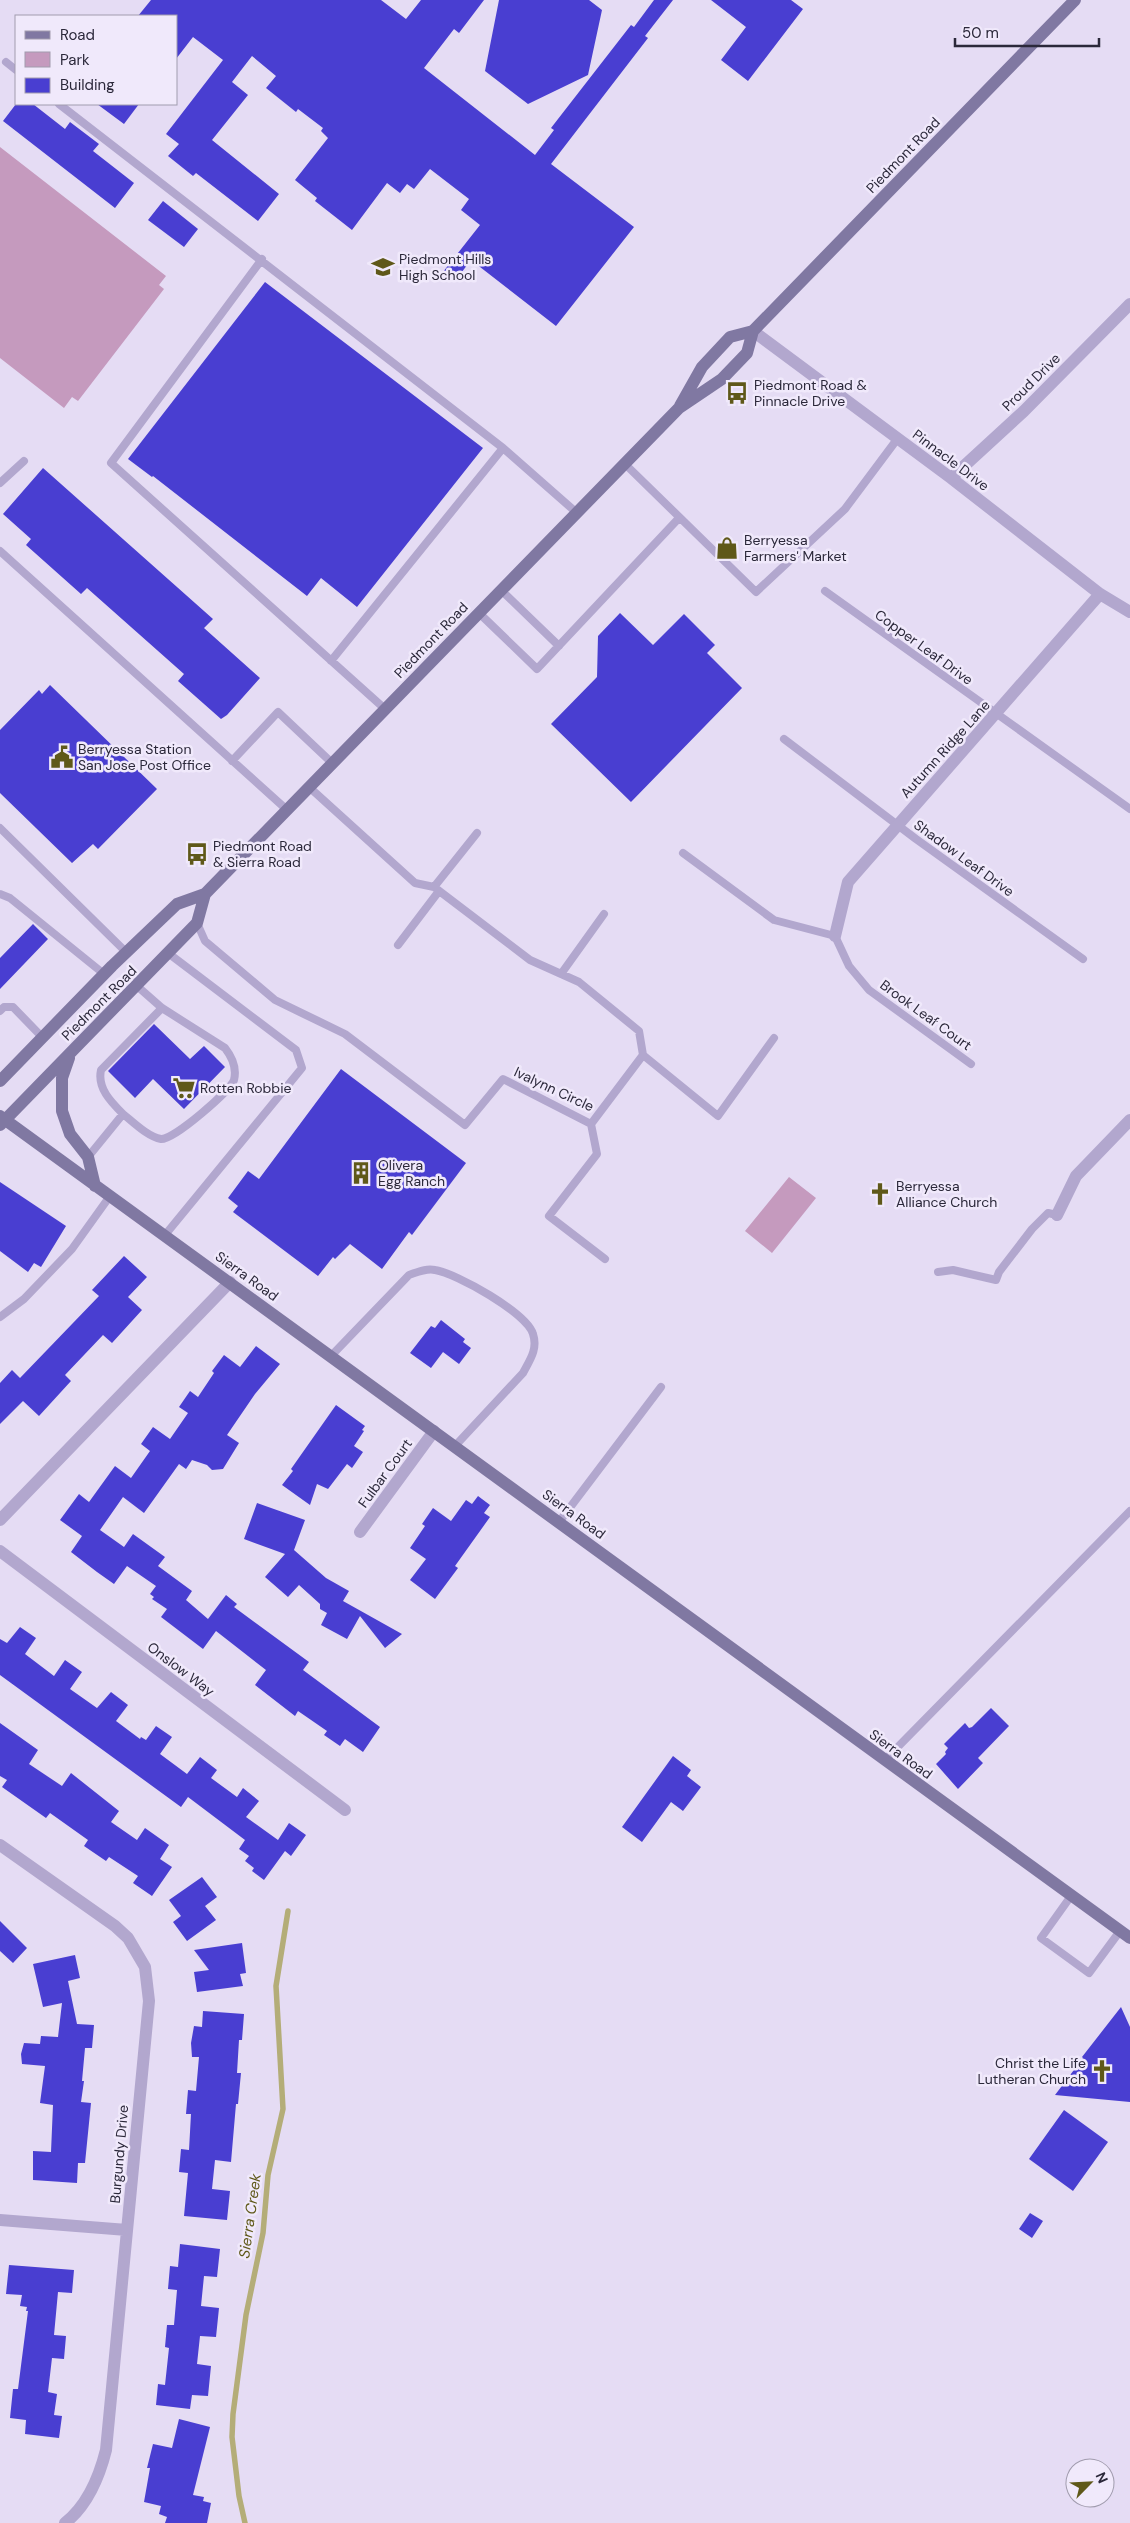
<svg xmlns="http://www.w3.org/2000/svg" width="1130" height="2523" font-family="'DM Sans',sans-serif">
<style>
.green{fill:#c59abe}
.lines{fill:none;stroke-linecap:round;stroke-linejoin:round}
.stream{stroke:#b4ad78;stroke-width:5.5}
.building{fill:#493ed1}
.lane{stroke:#b2a7ce;stroke-width:8}
.street{stroke:#b2a7ce;stroke-width:12}
.secondary{stroke:#8078a2;stroke-width:12}
.labels{text-anchor:middle;stroke-width:5;stroke-linejoin:round;paint-order:stroke}
.street-label{font-size:14px;fill:#2b283a;stroke:#f0e9fb}
.poi-label{font-size:14px;fill:#2b283a;stroke:#f0e9fb;text-anchor:start}
.water-label{font-size:15px;font-style:italic;fill:#5f5819;stroke:#f0e9fb}
</style>
<rect width="100%" height="100%" fill="#e5dcf4"/>
<path class="green" d="M0,147L166,276L159,285L164,289L78,401L72,397L64,408L0,358Z
M789,1177L816,1198L772,1253L745,1231Z"/>
<g class="lines">
<path class="stream" d="M245,2523L239,2496L232,2437L233,2414L246,2315L263,2233L268,2175L283,2109L276,1986L288,1911"/>
</g>
<path class="building" d="M151,0H381L406,19L421,0H484L459,33L454,29L424,68L535,155L554,130L551,128L631,25L634,27L654,0H673L645,36L648,38L551,164L634,227L556,326L471,260L455,281L443,272L480,225L461,210L469,199L430,169L414,189L407,184L400,193L387,183L352,230L315,201L317,198L295,180L328,138L321,131L323,128L298,109L296,112L266,88L276,76L252,56L232,82L248,95L212,140L279,194L258,221L196,173L193,176L168,156L179,144L166,134L223,60L193,37L176,59V16H138Z
M499,0H589L602,10L588,75L528,104L485,71Z
M711,0H791L803,9L748,81L721,60L746,27Z
M16,104H33L65,129L70,122L99,144L93,151L134,183L115,208L3,121Z
M97,104H139L124,124Z
M163,201L198,229L184,247L148,220Z
M265,282L483,448L357,607L321,578L307,596L153,476L152,477L128,459Z
M43,468L213,619L204,628L260,678L227,715L221,719L178,681L184,674L87,588L81,594L26,545L31,539L3,514Z
M620,613L653,645L684,614L715,645L707,653L742,688L631,802L551,724L597,677L598,636Z
M50,685L157,789L98,849L93,844L72,863L0,793V730L39,690L42,694Z
M33,924L48,939L0,989V958Z
M154,1024L190,1059L204,1046L225,1067L184,1109L153,1079L135,1098L108,1071Z
M341,1069L466,1163L412,1235L409,1232L382,1269L350,1244L335,1259L333,1257L318,1276L233,1212L238,1206L228,1198L248,1171L259,1179Z
M0,1182L66,1226L41,1267L34,1263L28,1272L0,1251Z
M124,1256L147,1277L128,1297L142,1310L112,1343L103,1335L65,1375L71,1381L39,1416L23,1401L0,1424V1383L12,1370L20,1378L99,1296L92,1290Z
M441,1320L465,1339L463,1342L471,1348L459,1364L443,1352L431,1368L410,1353L431,1326L435,1328Z
M256,1346L280,1364L255,1394L227,1435L239,1443L223,1469L212,1470L207,1465L192,1460L186,1469L179,1464L144,1513L123,1497L100,1530L124,1547L133,1534L165,1557L158,1566L192,1591L186,1600L208,1619L226,1595L237,1604L234,1607L309,1662L303,1670L380,1727L363,1752L345,1739L340,1746L324,1735L327,1731L298,1711L295,1716L255,1685L266,1670L216,1631L203,1649L161,1617L167,1609L152,1599L154,1597L150,1594L156,1586L127,1566L114,1584L97,1572L71,1552L82,1536L60,1520L79,1494L89,1502L115,1466L131,1478L150,1451L141,1444L153,1427L170,1439L188,1413L179,1407L190,1391L198,1397L214,1373L212,1371L224,1355L240,1367Z
M336,1405L365,1426L362,1430L364,1431L354,1446L363,1452L352,1468L347,1464L328,1489L317,1484L310,1505L282,1485L293,1471L291,1469Z
M478,1496L490,1505L484,1513L490,1517L455,1566L458,1568L435,1599L410,1580L426,1559L410,1548L425,1526L422,1524L433,1508L451,1521L466,1500L472,1504Z
M257,1503L305,1520L294,1550L326,1578L349,1591L343,1601L402,1634L385,1648L360,1616L347,1639L321,1625L327,1613L320,1609V1604L299,1585L288,1597L265,1577L285,1554L244,1539Z
M20,1627L36,1638L25,1654L54,1676L65,1660L82,1672L70,1689L97,1708L111,1692L128,1705L116,1721L140,1739L141,1737L146,1740L156,1726L172,1737L160,1754L187,1774L200,1757L217,1770L211,1778L237,1797L243,1788L259,1801L246,1817L278,1840L289,1823L306,1835L291,1856L285,1851L264,1880L252,1871L254,1868L245,1861L249,1856L239,1849L245,1840L188,1797L181,1807L0,1675V1639L7,1643Z
M991,1708L1009,1726L978,1758L983,1763L958,1789L936,1764L946,1754L945,1752L948,1748L944,1744L965,1723L969,1728L972,1727Z
M0,1723L38,1750L29,1764L62,1786L71,1773L119,1811L111,1822L137,1840L145,1828L169,1845L160,1859L172,1867L152,1896L133,1883L138,1876L109,1857L106,1861L84,1846L88,1840L50,1813L46,1818L2,1787L7,1780L0,1776Z
M673,1756L691,1770L687,1776L701,1787L683,1811L671,1802L642,1842L622,1827Z
M202,1877L217,1897L205,1906L216,1920L187,1941L173,1922L181,1916L169,1900Z
M0,1921L27,1948L13,1963L0,1951Z
M242,1943L246,1973L240,1974L243,1986L197,1992L194,1972L209,1970L194,1950Z
M75,1955L80,1978L68,1981L77,2024L94,2025L92,2048H85L82,2081H84L81,2102L91,2103L85,2163H78L77,2183L33,2180V2151L51,2152L53,2105L40,2103L45,2066L22,2064L21,2054L24,2043L40,2044L41,2036L58,2037L62,2003L43,2007L33,1964Z
M1121,2007L1130,2027V2102L1055,2095L1083,2058L1082,2057Z
M203,2011L244,2014L242,2040H239L237,2073H241L238,2104H236L231,2162L215,2160L212,2189L230,2191L227,2220L184,2216L188,2173L179,2172L181,2149L189,2150L191,2114H186L188,2090L196,2091L199,2057H192L191,2043L194,2026L202,2027Z
M1064,2110L1108,2142L1073,2191L1029,2159Z
M1030,2213L1043,2221L1032,2238L1019,2229Z
M180,2244L220,2249L217,2277L204,2276L201,2306L219,2308L216,2337L200,2336L197,2364L211,2366L208,2396L192,2395L190,2409L156,2405L158,2384L165,2385L169,2348L165,2347L167,2325H174L177,2290L168,2289L170,2266L178,2267Z
M9,2265L74,2270L72,2293L58,2292L54,2335L66,2336L64,2359L52,2358L48,2392L57,2394L54,2415L62,2416L59,2438L25,2434L26,2420L10,2418L13,2389H18L28,2311H26L27,2307L20,2306L22,2295L6,2294Z
M179,2419L210,2427L193,2495L204,2497L203,2501L211,2503L207,2523H165L167,2517L159,2514L161,2506L144,2502L150,2468H147L153,2444L172,2448Z"/>
<g class="lines">
<path class="lane" d="M6,62L16,70
M59,104L503,448L577,513
M262,259L111,463L385,709
M625,464L756,592L845,509L898,438
M0,483L24,461
M0,551L286,809
M501,590L559,646
M825,591L1130,809
M479,613L537,669L679,518
M331,661L503,448
M784,739L916,839L1083,959
M232,761L278,712L332,763
M309,787L415,883L434,887L530,960L579,982L639,1031L643,1055L591,1124
M0,828L126,952
M683,853L774,920L835,936L849,966L869,990L971,1064
M434,887L477,833
M0,894L10,898L104,974
M197,923L205,941L275,1000L345,1034L465,1125L503,1079L591,1124
M398,945L439,891
M561,974L604,914
M0,1011L4,1007H13L43,1038
M643,1055L718,1116L774,1038
M123,1114C111,1102 97,1088 101,1070L162,1008
M591,1124L597,1154L549,1216L605,1259
M88,1157L123,1114C133,1122 148,1137 161,1139C174,1140 231,1090 234,1080C237,1068 232,1057 225,1048L162,1008L137,986
M165,1235L302,1068L296,1050L168,953
M938,1272L953,1270L996,1280L999,1272L1032,1229L1048,1213L1057,1215
M0,1317L24,1299L72,1249L110,1196
M331,1356L409,1275C418,1272 426,1268 435,1270C456,1273 527,1313 533,1334C538,1349 530,1360 523,1373L455,1446
M559,1522L661,1387
M884,1761L1130,1511
M1071,1896L1041,1938L1089,1973L1120,1931"/>
<path class="street" d="M753,331L951,478L1100,594L1130,612
M951,478L1024,411L1130,304
M835,936L848,882L1100,594
M1057,1215L1076,1176L1130,1120
M0,1520L230,1282
M360,1532L434,1431
M0,1551L345,1810
M0,1845L115,1926L128,1938L145,1967L149,2001L106,2450C99,2478 88,2505 65,2523
M0,2220L127,2230"/>
<path class="secondary" d="M680,406L702,367L730,337L753,331
M69,1058L62,1078V1111L70,1134L88,1157L95,1186
M0,1081L112,966L177,904L205,894L679,408L722,379L747,353L753,331L1075,0
M0,1116L1130,1938
M0,1125L197,923L205,894"/>
</g>
<defs>
<symbol id="school-bare" viewBox="-9 -9 18 18"><path d="M0-5L7-2L0 1L-7-2ZM-4 1L0 2.5L4 1V4Q0 6-4 4Z" fill="#5f5819" stroke="#f0e9fb" stroke-width="2.5" paint-order="stroke"/></symbol>
<symbol id="bus-bare" viewBox="-9 -9 18 18"><path d="M-5-6H5V4H4V6H2V4H-2V6H-4V4H-5ZM-3.5-4V0h7V-4ZM-3.5 1.2v1.5H-2V1.2ZM2 1.2v1.5H3.5V1.2Z" fill="#5f5819" stroke="#f0e9fb" stroke-width="2.5" paint-order="stroke"/></symbol>
<symbol id="shop-bare" viewBox="-9 -9 18 18"><path d="M-5-2.5h2.3a2.7 3.5 0 0 1 5.4 0H5L5.5 6h-11ZM-1.5-2.5h3a1.5 2.3 0 0 0-3 0Z" fill="#5f5819" stroke="#f0e9fb" stroke-width="2.5" paint-order="stroke"/></symbol>
<symbol id="civic-bare" viewBox="-9 -9 18 18"><path d="M-.6-6.5H3V-4.5H.6V-3L4-1V1h2V6H-6V1h2V-1L-.6-3ZM-1.2 2.5V6h2.4V2.5Z" fill="#5f5819" stroke="#f0e9fb" stroke-width="2.5" paint-order="stroke"/></symbol>
<symbol id="supermarket-bare" viewBox="-9 -9 18 18"><path d="M-6-5.5h2.5l.6 2H6L4.5 2H-2.5L-4.4-4H-6ZM-1.5 3.2a1.3 1.3 0 1 0 .1 0ZM3 3.2a1.3 1.3 0 1 0 .1 0Z" fill="#5f5819" stroke="#f0e9fb" stroke-width="2.5" paint-order="stroke"/></symbol>
<symbol id="building-bare" viewBox="-9 -9 18 18"><path d="M-4-6H4V6H1V3H-1V6H-4ZM-2.5-4.3h1.7v1.8h-1.7ZM.8-4.3h1.7v1.8H.8ZM-2.5-1h1.7V.8h-1.7ZM.8-1h1.7V.8H.8Z" fill="#5f5819" stroke="#f0e9fb" stroke-width="2.5" paint-order="stroke"/></symbol>
<symbol id="church-bare" viewBox="-9 -9 18 18"><path d="M-1.2-6h2.4v3.5h3.3v2.4h-3.3V6h-2.4V-.1h-3.3v-2.4h3.3Z" fill="#5f5819" stroke="#f0e9fb" stroke-width="2.5" paint-order="stroke"/></symbol>
</defs>
<g fill-rule="evenodd">
<use href="#school-bare" x="367" y="251" width="32" height="32"/>
<use href="#bus-bare" x="721" y="377" width="32" height="32"/>
<use href="#shop-bare" x="711" y="532" width="32" height="32"/>
<use href="#civic-bare" x="46" y="741" width="32" height="32"/>
<use href="#bus-bare" x="181" y="838" width="32" height="32"/>
<use href="#supermarket-bare" x="168" y="1072" width="32" height="32"/>
<use href="#building-bare" x="345" y="1157" width="32" height="32"/>
<use href="#church-bare" x="864" y="1178" width="32" height="32"/>
<use href="#church-bare" x="1086" y="2055" width="32" height="32"/>
</g>
<g class="labels">
<g class="street-label">
<text transform="translate(903 155) rotate(-46)" y="5">Piedmont Road</text>
<text transform="translate(1031 382) rotate(-45)" y="5">Proud Drive</text>
<text transform="translate(951 460) rotate(37)" y="5">Pinnacle Drive</text>
<text transform="translate(431 640) rotate(-46)" y="5">Piedmont Road</text>
<text transform="translate(924 647) rotate(36)" y="5">Copper Leaf Drive</text>
<text transform="translate(945 749) rotate(-48)" y="5">Autumn Ridge Lane</text>
<text transform="translate(964 858) rotate(36)" y="5">Shadow Leaf Drive</text>
<text transform="translate(99 1003) rotate(-45)" y="5">Piedmont Road</text>
<text transform="translate(926 1015) rotate(36)" y="5">Brook Leaf Court</text>
<text transform="translate(554 1089) rotate(25)" y="5">Ivalynn Circle</text>
<text transform="translate(247 1276) rotate(36)" y="5">Sierra Road</text>
<text transform="translate(385 1473) rotate(-54)" y="5">Fulbar Court</text>
<text transform="translate(574 1514) rotate(36)" y="5">Sierra Road</text>
<text transform="translate(181 1669) rotate(37)" y="5">Onslow Way</text>
<text transform="translate(901 1754) rotate(36)" y="5">Sierra Road</text>
<text transform="translate(119 2154) rotate(-85)" y="5">Burgundy Drive</text>
</g>
<g class="poi-label">
<text x="399" y="264">Piedmont Hills<tspan x="399" dy="16">High School</tspan></text>
<text x="754" y="390">Piedmont Road &amp;<tspan x="754" dy="16">Pinnacle Drive</tspan></text>
<text x="744" y="545">Berryessa<tspan x="744" dy="16">Farmers' Market</tspan></text>
<text x="78" y="754">Berryessa Station<tspan x="78" dy="16">San Jose Post Office</tspan></text>
<text x="213" y="851">Piedmont Road<tspan x="213" dy="16">&amp; Sierra Road</tspan></text>
<text x="200" y="1093">Rotten Robbie</text>
<text x="378" y="1170">Olivera<tspan x="378" dy="16">Egg Ranch</tspan></text>
<text x="896" y="1191">Berryessa<tspan x="896" dy="16">Alliance Church</tspan></text>
<text x="1086" y="2068" text-anchor="end">Christ the Life<tspan x="1086" dy="16">Lutheran Church</tspan></text>
</g>
<g class="water-label">
<text transform="translate(250 2216) rotate(-82)" y="5">Sierra Creek</text>
</g>
</g>
<rect x="15" y="15" width="162" height="90" fill="#f0e9fb" stroke="#a19cae"/>
<rect x="25" y="31" width="25" height="8" fill="#8078a2" stroke="#a19cae"/>
<text x="60" y="40" font-size="15" fill="#2b283a">Road</text>
<rect x="25" y="52" width="25" height="15" fill="#c59abe" stroke="#a19cae"/>
<text x="60" y="65" font-size="15" fill="#2b283a">Park</text>
<rect x="25" y="78" width="25" height="15" fill="#493ed1" stroke="#a19cae"/>
<text x="60" y="90" font-size="15" fill="#2b283a">Building</text>
<g transform="translate(1090 2483) rotate(66)"><circle r="24" fill="#f0e9fb" stroke="#a19cae"/>
<path d="M0-4L9 19L0 12L-9 19Z" fill="#5f5819"/>
<text y="-8" font-size="14" font-weight="bold" text-anchor="middle" fill="#2b283a">N</text>
</g>
<path d="M955 38v8h144v-8" fill="none" stroke="#2b283a" stroke-width="2.5"/>
<text x="962" y="38" font-size="15" fill="#2b283a" stroke="#f0e9fb" stroke-width="4" paint-order="stroke">50 m</text>
</svg>
